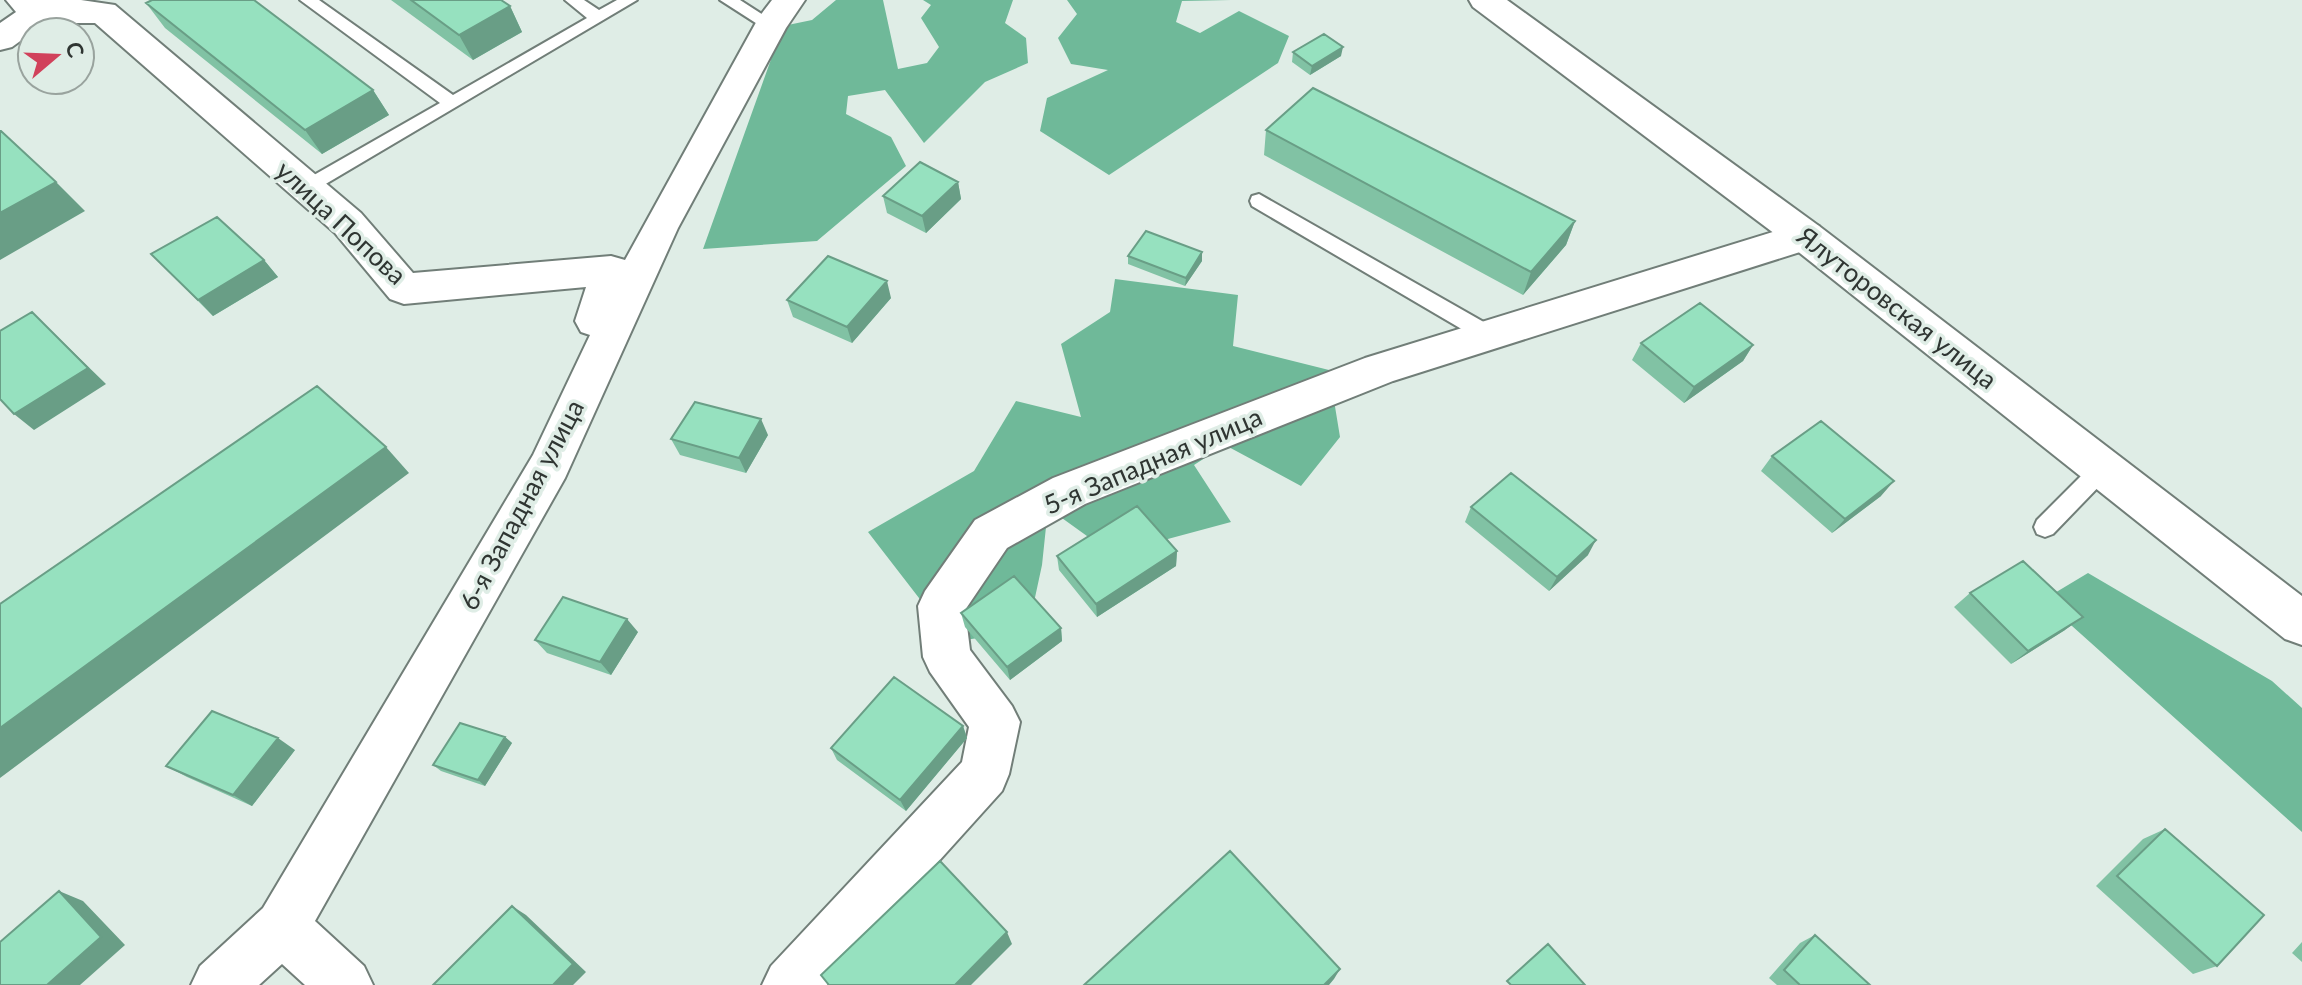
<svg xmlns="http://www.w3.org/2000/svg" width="2302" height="985" font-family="Lato,sans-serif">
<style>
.forest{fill:#6fb999}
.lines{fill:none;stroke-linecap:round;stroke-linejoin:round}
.lane-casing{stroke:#717e78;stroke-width:4}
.street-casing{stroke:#717e78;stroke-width:4}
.primary-casing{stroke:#717e78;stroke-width:4}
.lane{fill:#fff;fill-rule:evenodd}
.street{fill:#fff;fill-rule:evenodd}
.primary{fill:#fff;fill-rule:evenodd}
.wall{fill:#81c2a4}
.shaded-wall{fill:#699e86}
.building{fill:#96e1bf;stroke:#699e86;stroke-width:2}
.labels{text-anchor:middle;stroke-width:7;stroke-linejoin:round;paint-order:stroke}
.street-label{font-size:26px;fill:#2f3532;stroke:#dfede6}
</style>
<rect width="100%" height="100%" fill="#dfede6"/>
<path class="forest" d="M836,0H883L898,69L927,63L939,47L921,18L931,5L923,0H1013L1005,23L1026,38L1028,63L985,82L924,143L885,90L848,96L846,114L891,137L906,166L817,241L703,249L783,26L812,20Z
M1067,0H1231L1182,1L1176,22L1200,33L1239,11L1289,36L1278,63L1109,175L1040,131L1047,98L1108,70L1071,64L1058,38L1077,14Z
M1115,279L1238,295L1233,346L1329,370L1340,437L1301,486L1225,445L1194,465L1231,522L1112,554L1048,508L1042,565L1028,630L953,642L868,532L974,471L1016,401L1081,417L1061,344L1110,312Z
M2088,573L2272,681L2302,708V832L2043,600Z"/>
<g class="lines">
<defs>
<path id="lane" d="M300,0H319L453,95L587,18L565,0H584L599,10L617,0H637L307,195L300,193L298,188L300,183L440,103Z
M720,0H740L779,25L771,30L765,29Z
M1259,194L1496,329L1499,335L1496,341H1482L1252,206L1250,201L1252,196Z
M2103,459L2111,462L2114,468L2111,474L2053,534L2045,537L2037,534L2034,527L2037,520L2095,462Z"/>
<path id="street" d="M6,0H81L115,5L361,213L413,273L611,256L625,260L759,17L772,0H805L786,28L678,228L565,478L315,921L364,966L373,985H305L282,964L259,985H191L200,966L263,908L533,455L590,335L581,332L575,321L586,287L404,304L390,299L335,233L95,23H45L12,47L0,50V23L16,12Z
M1805,222L1819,226L1824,236L1819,246L1393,381L1085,504L1007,548L965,610L970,650L1012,706L1020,722L1009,774L1002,791L827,985H762L771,966L962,762L969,727L930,672L923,657L918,606L925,591L975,520L1053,478L1365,358Z"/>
<path id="primary" d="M1469,0H1507L1819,226L2302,596V645L2285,639L1791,246L1473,7Z"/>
</defs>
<use href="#lane" class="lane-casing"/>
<use href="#street" class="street-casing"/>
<use href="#primary" class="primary-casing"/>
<use href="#lane" class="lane"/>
<use href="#street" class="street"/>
<use href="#primary" class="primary"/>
</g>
<path class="wall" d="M391,0H501L510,6L522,32L473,60Z
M146,3L373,90L389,115L322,154L165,28Z
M1293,52L1341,56L1310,75L1292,62Z
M1266,130L1575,221L1566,245L1523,295L1264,155Z
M958,182L961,199L926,233L887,213L883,196Z
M151,254L264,260L278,277L213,316Z
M1128,256L1202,261L1185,286L1128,264Z
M891,298L852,343L793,317L787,300Z
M1641,343L1753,345L1743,361L1684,403L1632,360Z
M768,435L746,473L680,455L671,439Z
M1772,456L1881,496L1832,533L1761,471Z
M1471,507L1588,555L1549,591L1465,522Z
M1177,551L1176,566L1097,617L1059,570L1057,556Z
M1970,593L2065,630L2011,664L1954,607Z
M961,613L1061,628L1062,641L1010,680L965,627Z
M638,632L611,675L547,653L535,640Z
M963,726L967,738L906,811L837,760L831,748Z
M505,737L512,743L485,786L441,771L433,765Z
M295,750L252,806L187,777L166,766Z
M2165,829L2217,966L2193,974L2096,886L2143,839Z
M1815,935L1870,985H1777L1769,978L1800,943Z
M2302,942V962L2292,953Z"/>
<path class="shaded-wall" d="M510,6L522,32L473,60L459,35Z
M1343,47L1341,56L1310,75L1312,66Z
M373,90L389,115L322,154L305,130Z
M56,182L85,211L0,260V213Z
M958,182L961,199L926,233L922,216Z
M1575,221L1566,245L1523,295L1531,272Z
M1202,252V261L1185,286L1186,278Z
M264,260L278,277L213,316L198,300Z
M887,281L891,298L852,343L847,327Z
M32,312L106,384L34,430L14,414Z
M1753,345L1743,361L1684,403L1694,387Z
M761,419L768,435L746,473L739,458Z
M386,447L409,473L0,778V728Z
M1894,481L1881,496L1832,533L1845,519Z
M1596,540L1588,555L1549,591L1557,577Z
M1177,551L1176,566L1097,617L1096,604Z
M2083,617L2065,630L2011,664L2028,651Z
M627,619L638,632L611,675L600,662Z
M1061,628L1062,641L1010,680L1007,667Z
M963,726L967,738L906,811L900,800Z
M505,737L512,743L485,786L478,780Z
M278,738L295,750L252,806L233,795Z
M59,891L83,901L125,945L80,985H47Z
M512,906L526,915L586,972L573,985H553Z
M1007,932L1012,944L971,985H955Z
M1340,969L1334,979L1329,985H1324Z"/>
<path class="building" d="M152,0H254L373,90L305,130L146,3Z
M411,0H501L510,6L459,35Z
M1324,34L1343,47L1312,66L1293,52Z
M1313,88L1575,221L1531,272L1266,130Z
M0,131H1L56,182L0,213Z
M920,162L958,182L922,216L883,196Z
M217,217L264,260L198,300L151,254Z
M1146,231L1202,252L1186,278L1128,256Z
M828,256L887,281L847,327L787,300Z
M1700,303L1753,345L1694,387L1641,343Z
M32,312L88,368L14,414L0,399V331Z
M317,386L386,447L0,728V604Z
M695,402L761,419L739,458L671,439Z
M1821,421L1894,481L1845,519L1772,456Z
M1511,473L1596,540L1557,577L1471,507Z
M1137,506L1177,551L1096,604L1057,556Z
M2023,561L2083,617L2028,651L1970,593Z
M1014,576L1061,628L1007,667L961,613Z
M563,597L627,619L600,662L535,640Z
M894,677L963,726L900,800L831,748Z
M212,711L278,738L233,795L166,766Z
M460,723L505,737L478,780L433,765Z
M2165,829L2264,915L2217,966L2117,876Z
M1230,851L1340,969L1324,985H1084Z
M940,861L1007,932L955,985H829L821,975Z
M59,891L101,937L47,985H0V942Z
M512,906L573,964L553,985H433Z
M1815,935L1870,985H1800L1784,970Z
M1548,944L1585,985H1511L1507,981Z"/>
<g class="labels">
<g class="street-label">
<text transform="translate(341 223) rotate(43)" y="9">улица Попова</text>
<text transform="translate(1897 308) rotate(38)" y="9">Ялуторовская улица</text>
<text transform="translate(1153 461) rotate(-23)" y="9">5-я Западная улица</text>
<text transform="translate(522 505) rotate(-62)" y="9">6-я Западная улица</text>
</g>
</g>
<g transform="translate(56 56) rotate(71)"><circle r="38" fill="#dfede6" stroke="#99a39e" stroke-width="2"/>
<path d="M0-6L14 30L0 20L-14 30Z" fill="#d1415b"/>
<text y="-12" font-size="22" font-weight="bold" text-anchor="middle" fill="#2f3532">С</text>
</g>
</svg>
